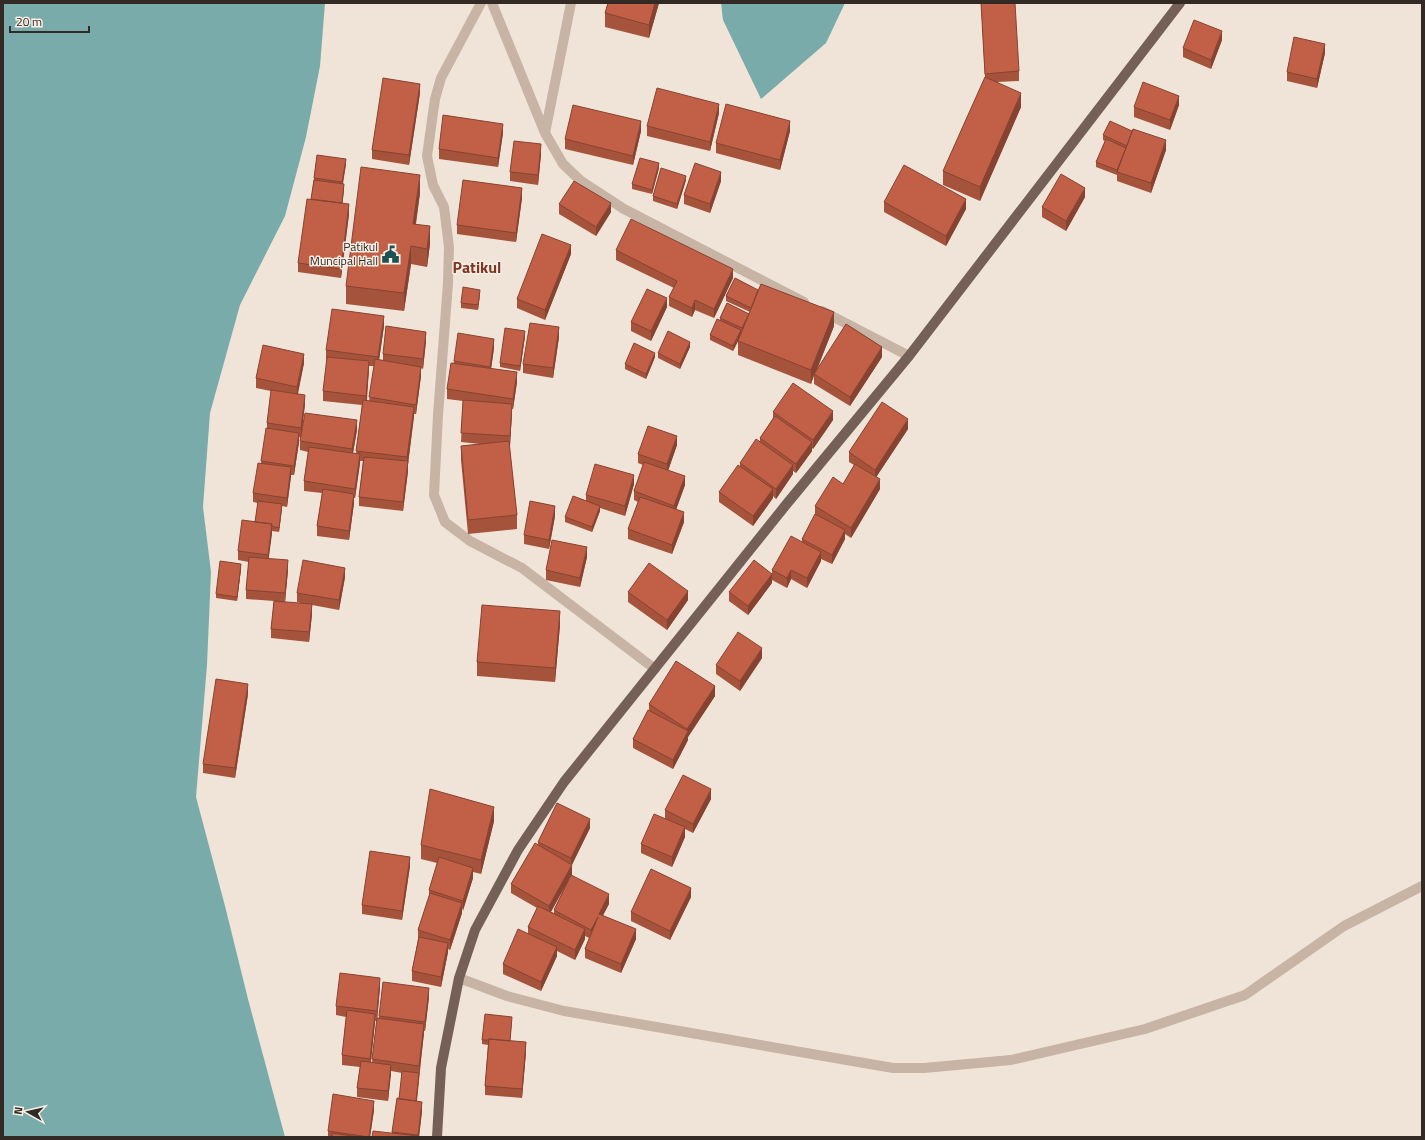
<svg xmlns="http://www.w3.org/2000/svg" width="1425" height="1140" font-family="'Titillium Web',sans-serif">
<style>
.water{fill:#79abab}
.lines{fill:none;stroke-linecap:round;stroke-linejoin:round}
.minor{stroke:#c7b4a5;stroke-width:10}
.major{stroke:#756058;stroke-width:10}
.wall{fill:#a6533c;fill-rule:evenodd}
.shaded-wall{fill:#874331}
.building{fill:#c16046;stroke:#874331}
.labels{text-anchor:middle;stroke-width:3;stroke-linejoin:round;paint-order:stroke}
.poi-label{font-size:12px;fill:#332a26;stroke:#f8eee4;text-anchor:end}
.district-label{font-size:16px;font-weight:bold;fill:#7f3623;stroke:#f8eee4}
</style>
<rect width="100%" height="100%" fill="#f0e4d9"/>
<path class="water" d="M3,3H325L320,66L306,137L285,216L240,305L210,413L203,507L211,572L207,665L196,797L225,906L248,999L285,1137H3Z
M721,3H845L826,43L761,99L723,20Z"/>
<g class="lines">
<path class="minor" d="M481,3L441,78L435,99L427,156L433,185L444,207L449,247L448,283L438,415L434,495L445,522L470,541L522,568L655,669
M492,3L545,133L563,164L581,181L624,209L804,302
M545,133L571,3
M822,311L909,356
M459,978L507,996L564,1011L893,1068H924L1011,1060L1145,1029L1245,995L1344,926L1422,886"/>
<path class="major" d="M437,1137L441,1068L459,978L475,930L518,850L564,782L785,506L909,356L1180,3"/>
</g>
<path class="wall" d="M608,3H659L649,38L605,27V13Z
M981,3L1019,71V81L997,82L1021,107L980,201L943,185V171L985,78Z
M1222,40L1211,69L1183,57V48Z
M1325,53L1317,88L1287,81V72Z
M420,93L409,165L372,159V150Z
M1179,105L1170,130L1134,117V107Z
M719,113L710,151L647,136V126Z
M641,131L633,165L565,149V139Z
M790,131L780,170L716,153V143Z
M503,133L498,167L439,159V149Z
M1103,135L1166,150L1151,193L1117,181V174V175L1096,167V162L1105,141L1103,140Z
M541,154L538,185L510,181V172Z
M317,155L346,164L343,184L344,189L342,204L349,214L341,278L298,272V263L311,200Z
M659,168L652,194L632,189V184Z
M686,180L677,209L653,201V196Z
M721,181L710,213L684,204V195Z
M420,193L416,224L430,244L427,267L411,264L404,311L346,304V286Z
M1085,197L1066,231L1042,217V207Z
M522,198L516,242L457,234V225Z
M884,202L966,209L946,246L884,212Z
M559,204L611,212L596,236L559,214Z
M616,250L733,278L714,318L695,310L692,317L669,306V297L674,288L616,260Z
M571,254L545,320L517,308V299Z
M735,278L758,290L761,284L834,312V326L816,372L846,324L882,347V357L850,406L814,384V376L811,384L738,355V341L742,332V333H741V335L733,351L710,340V335L717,319L720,320V318L727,303L749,314V315L750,312L726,301V296Z
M480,294L478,310L461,308V303Z
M667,307L651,341L631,331V322Z
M384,326L379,360H383V354L426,341L423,369L421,368V376L416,414H414L408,464V471L403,511L359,506V497L363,461H360L355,498H354V503L349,540L317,536V526L322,493L304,491V481L308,452L300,450V441L357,430L353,453L356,454L362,405L323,401V391L327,360L326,359V350ZM369,366H374L369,401H367Z
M525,336L520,371L500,367V363Z
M559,337L553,378L523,373V364Z
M690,347L680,369L658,358V353Z
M494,348L491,369L517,382L513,409H512L510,446H509L517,515V529L468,534L461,460V446L480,444L461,442L463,401L447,399V389L454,361Z
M655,357L646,379L625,369V364Z
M304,363L298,394L305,404L301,438L299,437V442L294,475H291L287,507L282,506L279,532L272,531L268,559L288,570L285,602L305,604L297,602V593L345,577L339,610L312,605V614L309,642L271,638V629L274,601L246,599V590L249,562L238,560V551L255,522L258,503L253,502V493L261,463L267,428V423L271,391L256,388V378Z
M773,412L833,420L813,449L812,448V451L796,473L793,471V474L776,499L773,496V498L753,526L719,502V492L740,466V463L760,441V438L773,418Z
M908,429L876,477L880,489L851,538L845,534V539L832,564L821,559V561L807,588L791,579L787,588L772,580V570L802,541V539L815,514V506L843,484L854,465L849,462V452Z
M677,445L668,470L685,485L676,510L684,522L672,554L628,539V529L638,502L634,500V491L643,465L638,463V454Z
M634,484L625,516L600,508V511L592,532L565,522V517L586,501V495Z
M555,516L549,549L524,544V535Z
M587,557L580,587L546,580V570Z
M241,569L237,601L216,598V594Z
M772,583L748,615L729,601V592Z
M628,592L688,600L667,630L628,602Z
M560,625L555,682L477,676V662Z
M762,658L740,691L716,674V665Z
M248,694L235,778L203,773V764Z
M715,696L688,737V740L673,769L633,748V739L649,710V704Z
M711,799L693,833L685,829V837L672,867L641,853V844L665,819V810Z
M494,821L481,874L473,872V878L462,911V913L450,950L448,949V952L441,987L412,981V971L418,939V930L429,897V890L437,863L421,859V845Z
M590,828L572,864V875L609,904L603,915L636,939L621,973L585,958V949L589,938L585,936V939L575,960L557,951V956L541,991L503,974V964L528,933V927L537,908L511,893V884L538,844V842ZM567,883L554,910V913L551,912Z
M410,866L402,920L362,914V905Z
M691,897L670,940L631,921V912Z
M380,987L377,1021H375L371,1062H372L379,1016L429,997L425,1031H424L417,1101L422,1111L419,1137H372L392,1133L397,1098L399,1099L402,1073L391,1071L388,1101L357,1097V1088L360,1067L342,1065V1055L346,1017L336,1015V1006Z
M512,1022L510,1041L526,1052L522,1098L485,1095V1086L488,1045L482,1044V1040Z
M374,1110L370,1137H328V1131Z"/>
<path class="shaded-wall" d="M655,3H659L649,38V25Z
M1222,31V40L1211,69V60Z
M1325,44V53L1317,88V79Z
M420,84V93L409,165V155Z
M1021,93V107L980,201V187Z
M1179,96V105L1170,130V120Z
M719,104V113L710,151V142Z
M641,121V131L633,165V156Z
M790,121V131L780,170V160Z
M503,124V133L498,167V158Z
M1166,140V150L1151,193V183Z
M541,144V154L538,185V175Z
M346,159V164L342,187V182Z
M659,163V168L652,194V190Z
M721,172V181L710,213V204Z
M420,175V193L413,242V224Z
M686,176V180L677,209V204Z
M344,184V189L342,208V203Z
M522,188V198L516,242V233Z
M1085,188V197L1066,231V221Z
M966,199V209L946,246V236Z
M611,203V212L596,236V227Z
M349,204V214L341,278V269Z
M430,226V244L427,267V249Z
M571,245V254L545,320V310Z
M411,246V264L404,311V293Z
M733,269V278L714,318V309Z
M480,290V294L478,310V305Z
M667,298V307L651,341V331Z
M695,300V310L692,317V308Z
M834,312V326L815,374H814L811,384V370Z
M749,314V318L742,333V328Z
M384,316V326L378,367V357Z
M559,327V337L553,378V368Z
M741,330V335L733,351V346Z
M525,331V336L520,371V366Z
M426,332V341L423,369V359Z
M494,339V348L490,376V367Z
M690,342V347L680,369V364Z
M882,347V357L850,406V397Z
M655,353V357L646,379V374Z
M304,354V363L297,396V387Z
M369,361V370L366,405V396Z
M421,367V376L416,414V405Z
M517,372V382L513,409V399Z
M305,395V404L301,438V428Z
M512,404V413L510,446V436Z
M414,407V417L408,464V471L403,511V502L407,464V457Z
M833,411V420L813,449V440Z
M908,419V429L875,479V470Z
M357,420V430L352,458V449Z
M299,433V442L294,475V466Z
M677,436V445L667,474V464Z
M812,442V451L796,473V464Z
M360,454V464L355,498V489Z
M793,465V474L776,499V489Z
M291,467V477L287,507V498Z
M634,475V484L625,516V506Z
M685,476V485L674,515V506Z
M880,479V489L851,538V528Z
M773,489V498L753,526V516Z
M354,494V503L349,540V531Z
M282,504V509L279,532V528Z
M555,506V516L549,549V540Z
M600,506V511L592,532V527Z
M684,512V522L672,554V545Z
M272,524V534L268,564V555Z
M845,530V539L832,564V555Z
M587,547V557L580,587V578Z
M821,552V561L807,588V578Z
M288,560V570L285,602V593Z
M241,564V569L237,601V597Z
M345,568V577L339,610V600Z
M791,570V579L787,588V578Z
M772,574V583L748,615V606Z
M688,591V600L667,630V620Z
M312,604V614L309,642V632Z
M560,611V625L555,682V668Z
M762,648V658L740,691V681Z
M248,684V694L235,778V768Z
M715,686V696L688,737V740L673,769V760L687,732V729Z
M711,789V799L693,833V824Z
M494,807V821L481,874V860Z
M590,819V828L571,867V858Z
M685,827V837L672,867V857Z
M410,857V866L402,920V911Z
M572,865V874L549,915V906Z
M473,868V878L463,911V901Z
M691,888V897L670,940V931Z
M609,894V904L599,923V914Z
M462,903V913L450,950V940Z
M598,917L591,939V930Z
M585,929V939L575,960V950Z
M636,929V939L621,973V964Z
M448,943V952L441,987V977Z
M557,947V956L541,991V982Z
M380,978V987L377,1021V1011Z
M429,988V997L425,1031V1022Z
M375,1014V1023L370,1068V1059Z
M424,1024V1034L419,1075V1066Z
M526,1042V1052L522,1098V1089Z
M391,1065V1074L388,1101V1091Z
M419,1073V1078L416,1106V1101Z
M374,1101V1110L370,1137H369Z
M422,1102V1111L419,1137H418Z"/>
<path class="building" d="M608,3H655L649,25L605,13Z
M981,3H1015L1019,71L985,74Z
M1194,20L1222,31L1211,60L1183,48Z
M1294,37L1325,44L1317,79L1287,72Z
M985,77L1021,93L980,187L943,171Z
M383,78L420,84L409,155L372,150Z
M1143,82L1179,96L1170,120L1134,107Z
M657,88L719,104L710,142L647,126Z
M726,104L790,121L780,160L716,143Z
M573,105L641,121L633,156L565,139Z
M443,115L503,124L498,158L439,149Z
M1110,121L1132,131L1127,146L1103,135Z
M1133,129L1166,140L1151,183L1117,172Z
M1106,139L1126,148L1117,170L1096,162Z
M514,141L541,144L538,175L510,172Z
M317,155L346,159L342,182L314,178Z
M640,158L659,163L652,190L632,184Z
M695,163L721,172L710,204L684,195Z
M904,165L966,199L946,236L884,202Z
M361,167L420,175L413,224L430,226L427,249L411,246L404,293L346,286Z
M661,168L686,176L677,204L653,196Z
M1061,174L1085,188L1066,221L1042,207Z
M314,180L344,184L342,203L311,199Z
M463,180L522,188L516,233L457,225Z
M574,181L611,203L596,227L559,204Z
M307,199L349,204L341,269L298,263Z
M631,219L733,269L714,309L695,300L692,308L669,297L677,281L616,250Z
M542,234L571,245L545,310L517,299Z
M735,278L758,290L751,308L726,296Z
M761,284L834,312L811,370L738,341Z
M463,287L480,290L478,305L461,303Z
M647,289L667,298L651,331L631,322Z
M727,303L749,314L742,328L720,318Z
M332,309L384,316L378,357L326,350Z
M717,319L741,330L733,346L710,335Z
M530,323L559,327L553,368L523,364Z
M846,324L882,347L850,397L814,374Z
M386,326L426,332L423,359L383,354Z
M505,328L525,331L520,366L500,363Z
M668,331L690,342L680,364L658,353Z
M458,333L494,339L490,367L454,361Z
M634,343L655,353L646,374L625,364Z
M263,345L304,354L297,387L256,378Z
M327,357L369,361L366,396L323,391Z
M375,359L421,367L416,405L369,397Z
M451,363L517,372L513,399L447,389Z
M793,383L833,411L813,440L773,412Z
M271,390L305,395L301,428L267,423Z
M363,400L414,407L407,457L356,451Z
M463,400L512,404L510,436L461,433Z
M882,402L908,419L875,470L849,452Z
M305,413L357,420L352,449L300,441Z
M775,416L812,442L796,464L760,438Z
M648,426L677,436L667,464L638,454Z
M266,428L299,433L294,466L261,461Z
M756,439L793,465L776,489L740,463Z
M509,441L517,515L468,520L461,446Z
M309,447L360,454L355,489L304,481Z
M364,457L408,461L403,502L359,497Z
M644,462L685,476L674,506L634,491Z
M258,463L291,467L287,498L253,493Z
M595,464L634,475L625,506L586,495Z
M855,464L880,479L851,528L815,506L833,477L843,484Z
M738,465L773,489L753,516L719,492Z
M323,489L354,494L349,531L317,526Z
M573,496L600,506L592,527L565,517Z
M640,497L684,512L672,545L628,529Z
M258,501L282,504L279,528L271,526L272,524L255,522Z
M530,501L555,506L549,540L524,535Z
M815,514L845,530L832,555L802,539Z
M242,520L272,524L268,555L238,551Z
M791,536L821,552L807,578L791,570L787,578L772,570Z
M552,540L587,547L580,578L546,570Z
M249,557L288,560L285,593L246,590Z
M303,560L345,568L339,600L297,593Z
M754,560L772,574L748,606L729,592Z
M220,561L241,564L237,597L216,594Z
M649,563L688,591L667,620L628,592Z
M274,601L312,604L309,632L271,629Z
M482,605L560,611L555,668L477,662Z
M738,632L762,648L740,681L716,665Z
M676,661L715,686L687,729L649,704Z
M216,679L248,684L235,768L203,764Z
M648,710L688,731L673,760L633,739Z
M683,775L711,789L693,824L665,810Z
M430,789L494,807L481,860L421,845Z
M557,803L590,819L571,858L538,842Z
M654,814L685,827L672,857L641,844Z
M535,843L572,865L549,906L511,884Z
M370,851L410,857L402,911L362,905Z
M439,857L473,868L463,901L429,890Z
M651,869L691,888L670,931L631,912Z
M571,875L609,894L599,914L636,929L621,964L585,949L598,917L591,930L554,910Z
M430,893L462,903L450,940L418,930Z
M538,906L585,929L575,950L528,927Z
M518,929L557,947L541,982L503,964Z
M419,937L448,943L441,977L412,971Z
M340,973L380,978L377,1011L336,1006Z
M383,982L429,988L425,1022L379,1016Z
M347,1010L375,1014L370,1059L342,1055Z
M485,1014L512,1017L510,1041L489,1039V1040H482Z
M377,1018L424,1024L419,1066L372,1059Z
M489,1039L526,1042L522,1089L485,1086Z
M361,1061L391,1065L388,1091L357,1088Z
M402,1071L419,1073L416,1101L399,1099Z
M333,1094L374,1101L369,1137L328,1131Z
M397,1098L422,1102L418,1135L392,1132Z
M373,1131L418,1136V1137H372Z
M332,1133L359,1137H332Z"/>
<defs>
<symbol id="civic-bare" viewBox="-9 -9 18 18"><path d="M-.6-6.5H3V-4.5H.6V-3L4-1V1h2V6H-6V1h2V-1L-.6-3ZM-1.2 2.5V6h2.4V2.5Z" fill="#1e5153" stroke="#f8eee4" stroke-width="2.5" paint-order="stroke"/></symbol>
</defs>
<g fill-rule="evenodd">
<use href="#civic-bare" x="378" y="242" width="25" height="25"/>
</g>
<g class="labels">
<g class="poi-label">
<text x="378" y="251">Patikul<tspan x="378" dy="14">Muncipal Hall</tspan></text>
</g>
<g class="district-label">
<text x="477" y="273">Patikul</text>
</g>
</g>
<rect width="1425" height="1140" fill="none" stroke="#332a26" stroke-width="8"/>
<g transform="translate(28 1112) rotate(278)" stroke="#f8eee4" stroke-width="3" paint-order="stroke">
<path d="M0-3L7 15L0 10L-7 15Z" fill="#332a26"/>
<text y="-6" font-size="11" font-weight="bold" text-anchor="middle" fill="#332a26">N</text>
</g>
<path d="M10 26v6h79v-6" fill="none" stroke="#332a26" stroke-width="2"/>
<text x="16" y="26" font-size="12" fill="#332a26" stroke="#f8eee4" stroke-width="3" paint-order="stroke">20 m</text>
</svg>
